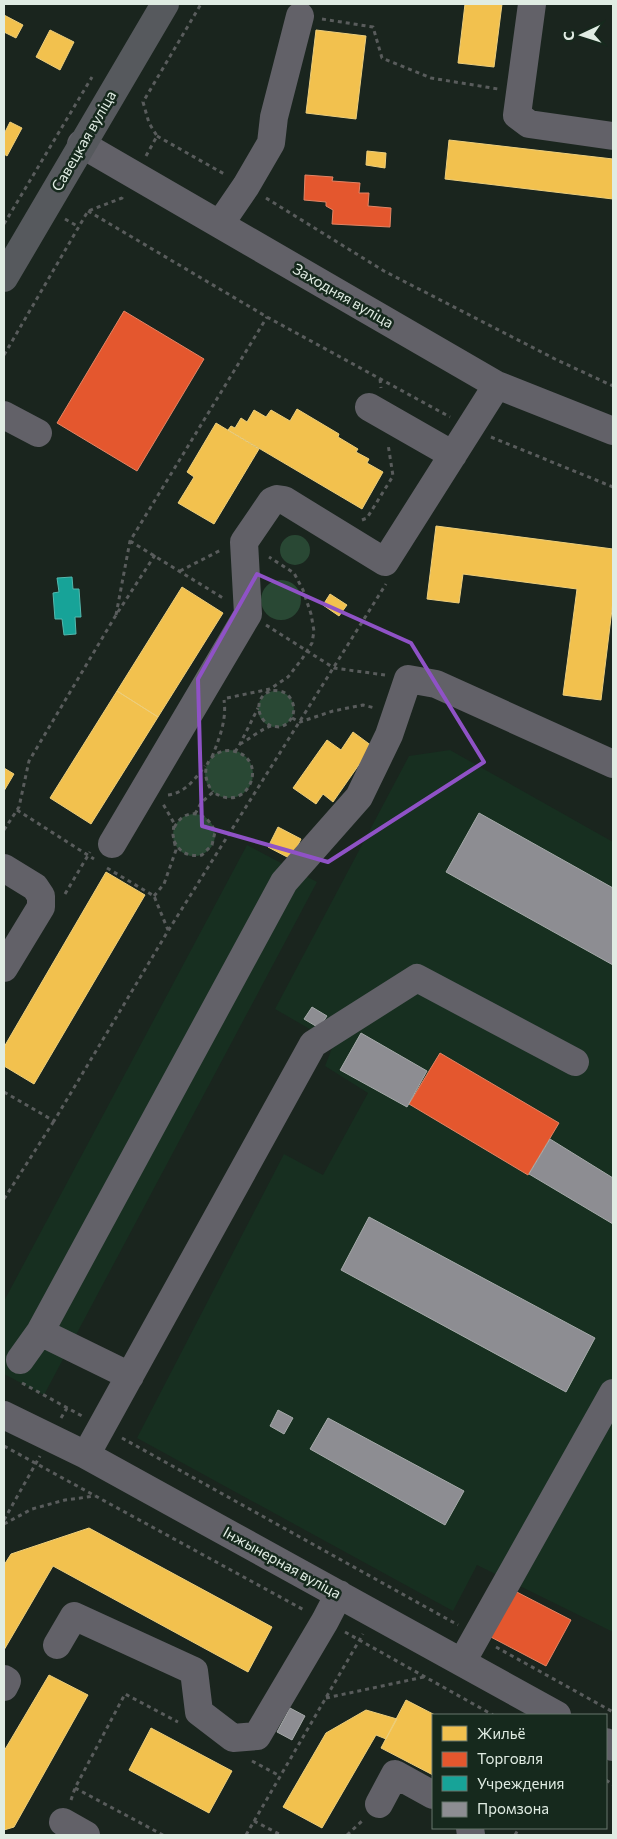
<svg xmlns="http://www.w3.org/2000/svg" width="617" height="1839" font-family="Commissioner,sans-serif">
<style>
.built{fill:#172f20}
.green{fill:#294834}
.homes{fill:#f2c14e;stroke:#edce7b}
.shops{fill:#e4572e;stroke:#e38464}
.public{fill:#17a398;stroke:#53b9ae}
.industry{fill:#8d8d92;stroke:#a6aaaa}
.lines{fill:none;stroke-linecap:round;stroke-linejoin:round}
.path{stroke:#595c5c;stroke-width:3;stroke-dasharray:4 4;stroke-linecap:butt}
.minor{stroke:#626168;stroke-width:28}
.major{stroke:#56595d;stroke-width:28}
.marked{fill:none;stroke:#8f52c6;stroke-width:4;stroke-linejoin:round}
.labels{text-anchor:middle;stroke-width:5;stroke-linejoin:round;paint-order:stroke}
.street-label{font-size:15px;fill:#e0ece3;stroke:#16291d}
</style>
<rect width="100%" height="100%" fill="#1a251e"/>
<path class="built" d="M450,750L613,842V1632L477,1565L453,1611L137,1438L284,1154L323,1175L368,1093L325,1066L334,1043L275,1009L409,756Z
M247,845L317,882L44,1395L4,1374V1301Z"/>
<path class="green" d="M280 550a15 15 0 1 1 30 0a15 15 0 1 1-30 0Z
M261 600a20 20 0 1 1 40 0a20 20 0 1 1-40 0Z
M258 709a18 18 0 1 1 36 0a18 18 0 1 1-36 0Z
M205 774a24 24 0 1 1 48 0a24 24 0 1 1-48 0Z
M173 835a21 21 0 1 1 42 0a21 21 0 1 1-42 0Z"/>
<path class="homes" d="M465,4H502L494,67L458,63Z
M4,15L23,25L16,38L4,32Z
M50,30L74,42L60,70L36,57Z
M316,30L366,36L356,119L306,113Z
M10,122L22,128L7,156L4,154V134Z
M449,140L613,159V199L445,179Z
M367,151L386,153L385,168L366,165Z
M297,409L339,434L338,437L358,449L356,452L369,459L367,463L383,472L362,509L228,430L231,426L235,428L241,418L247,422L254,410L266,417L271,410L290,421Z
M216,423L259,449L214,524L178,503L194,477L187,472Z
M436,526L613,549V601L601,700L563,695L577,589L463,574L459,603L427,599Z
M182,587L223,613L158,717L117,691Z
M330,594L347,605L339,616L323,605Z
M117,691L158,717L91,824L50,798Z
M353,732L372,746L333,802L323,794L316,804L293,788L327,740L341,750Z
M4,768L14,774L4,791Z
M278,827L301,839L291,859L268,847Z
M106,872L145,895L34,1084L4,1066V1047Z
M89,1528L272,1627L248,1672L53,1566L4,1650V1565L11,1554Z
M49,1675L88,1695L14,1827L4,1830V1751Z
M406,1700L435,1715H433V1775L381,1748Z
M366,1710L397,1719L386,1739L376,1735L322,1828L283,1807L326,1733Z
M151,1728L232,1771L209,1813L129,1770Z"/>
<path class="shops" d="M305,175L333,177L332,181L360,183L359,193H369L368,206L391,208L390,227L332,224L333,210L326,206V202L304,200Z
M124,311L204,359L137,471L57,423Z
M440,1053L559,1123L528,1175L409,1104Z
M511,1589L571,1620L546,1666L487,1635Z"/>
<path class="public" d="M72,577L73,589H79L81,617H75L76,634L64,635L62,619H55L53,593L59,592L57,578Z"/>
<path class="industry" d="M479,813L613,888V965L446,872Z
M312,1007L327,1016L319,1028L304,1019Z
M361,1033L427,1071L407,1107L340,1070Z
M550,1139L613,1178V1224L529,1174Z
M369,1217L595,1338L566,1392L341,1270Z
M278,1410L293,1418L284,1434L270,1426Z
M328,1418L464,1491L445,1525L310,1449Z
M290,1708L305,1716L292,1740L277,1732Z"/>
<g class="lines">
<path class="path" d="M322,19L373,27L382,58L431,78L498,89
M157,136L226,175
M146,156L157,136L149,123L143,102L201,4
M266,198L384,271L555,359L613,386
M88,211L267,317L450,417
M65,219L79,227
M4,224L92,77
M4,355L88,211L122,198L124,194
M380,379L381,388
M491,437L613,487
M362,520L367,518L393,476L388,444
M130,541L223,598
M180,571L221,550
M116,615L130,541L267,317
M266,625L334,668L385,675
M227,698L270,689L288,677L302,659L312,643L314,631L311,614L303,590L294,573L269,557
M292,718L300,722L333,711L363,705L375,708
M240,744C248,740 263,728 271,726C273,726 276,727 279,727C290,725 296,714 293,704C291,697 286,692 279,691C257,687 251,716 271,726
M235,752L240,744L258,708
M212,757C219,739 227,720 224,700
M168,795C185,793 195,779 205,766
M17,810L94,859
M195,814L201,803L213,792C247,815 269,763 237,752C231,750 224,750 218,753C202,761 203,780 213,792
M4,830L19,807L29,761L116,615L155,555
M174,841C180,853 189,857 202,855L212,845L215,832C207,810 184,807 174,828
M107,868L154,896L168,930
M65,894L90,852
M154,896L164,884L176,850L173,835L174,823L163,804
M4,1092L54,1121L168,931L386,584
M4,1199L54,1121
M22,1383L82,1416
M61,1418L67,1408
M122,1438L458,1625
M4,1446L304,1610
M4,1520L40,1456
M4,1524L32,1509L65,1500L95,1496
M345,1632L493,1715
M496,1647L613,1712
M326,1698L424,1677
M252,1761L280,1776
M606,1780L613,1785
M75,1788L163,1835
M71,1800L75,1788L125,1694L178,1722
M254,1821L281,1835
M246,1835L363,1634
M347,1835L363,1820
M515,1835L519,1828"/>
<path class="minor" d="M532,4L517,115L529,124L613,136
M81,144L497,385L613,431
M220,224L246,186L271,143L274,117L300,16
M369,407L453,455
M4,415L38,433
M112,844L248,614L244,542L272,501L277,499L284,500L385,562L497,385
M4,868L35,887L41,896V907L4,968
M40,1332L130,1376
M20,1360L40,1332L284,882L359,797L389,735L408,679L436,684L613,764
M4,1415L86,1455L557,1715
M86,1455L313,1044L417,978L575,1062
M57,1645L74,1616L194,1671L199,1712L233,1738L257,1736L325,1621L339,1594
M462,1662L613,1393
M4,1679L7,1681L4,1687
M606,1742L613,1747
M379,1804L395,1774L433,1795
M63,1822L86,1835
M470,1828L471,1835"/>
<path class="major" d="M4,278L165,4"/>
</g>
<path class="marked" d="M257,574L411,643L484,762L328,862L202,826L198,679Z"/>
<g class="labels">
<g class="street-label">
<text transform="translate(84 141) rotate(-60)" y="5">Савецкая вуліца</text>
<text transform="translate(343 296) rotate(30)" y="5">Заходняя вуліца</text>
<text transform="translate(282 1563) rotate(29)" y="5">Інжынерная вуліца</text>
</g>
</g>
<rect width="617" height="1839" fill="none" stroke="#e0ece3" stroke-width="10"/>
<rect x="432" y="1714" width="175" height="115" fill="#16291d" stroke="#67776c"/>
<rect x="442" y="1726" width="25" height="15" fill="#f2c14e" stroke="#67776c"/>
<text x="477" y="1739" font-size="15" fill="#e0ece3">Жильё</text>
<rect x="442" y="1752" width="25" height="15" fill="#e4572e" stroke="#67776c"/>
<text x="477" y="1764" font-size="15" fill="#e0ece3">Торговля</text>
<rect x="442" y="1776" width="25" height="15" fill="#17a398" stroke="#67776c"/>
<text x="477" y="1789" font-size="15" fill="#e0ece3">Учреждения</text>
<rect x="442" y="1802" width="25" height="15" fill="#8d8d92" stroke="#67776c"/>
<text x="477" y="1814" font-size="15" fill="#e0ece3">Промзона</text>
<g transform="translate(582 35) rotate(266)" stroke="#16291d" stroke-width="4" paint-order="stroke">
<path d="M0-4L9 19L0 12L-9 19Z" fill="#e0ece3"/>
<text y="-8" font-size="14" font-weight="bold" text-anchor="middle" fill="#e0ece3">С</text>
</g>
</svg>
